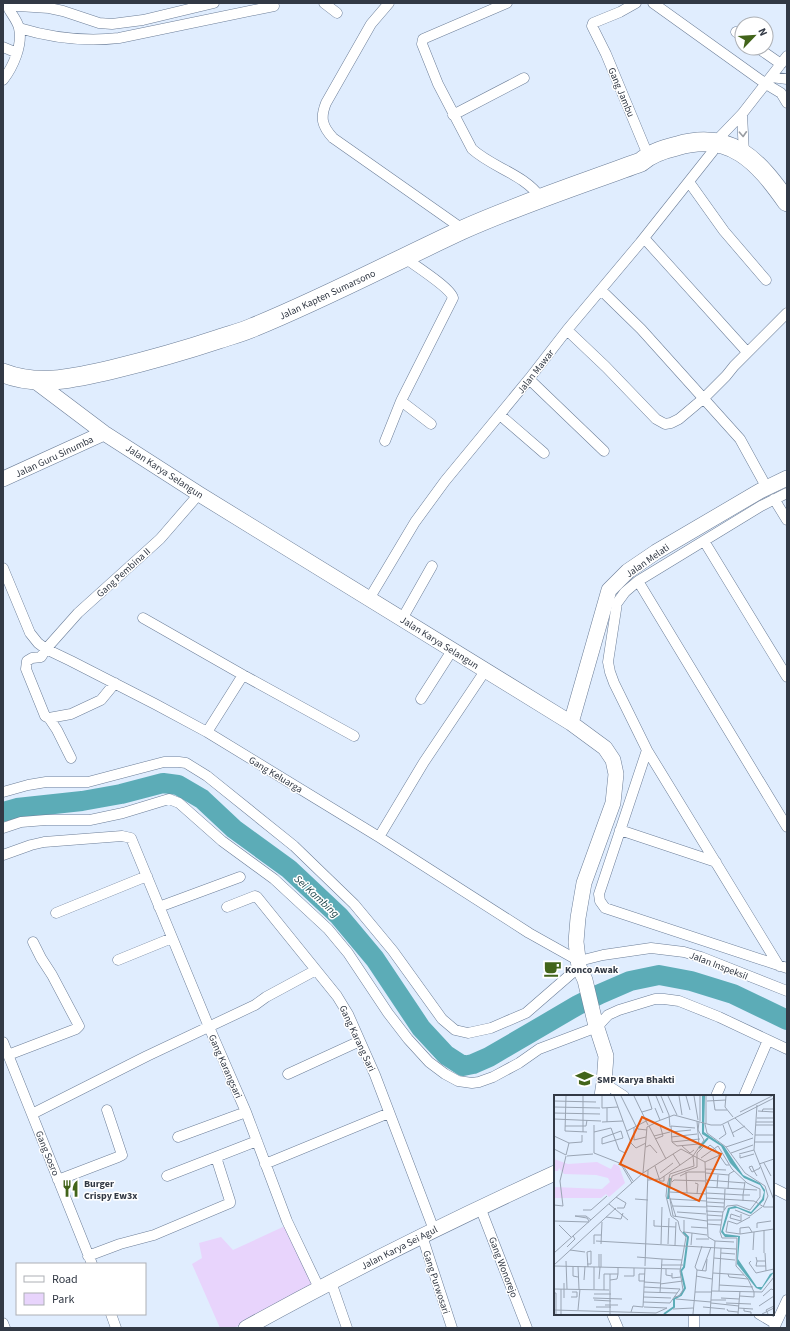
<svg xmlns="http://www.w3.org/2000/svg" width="790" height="1331" font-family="'Source Sans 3',sans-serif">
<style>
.green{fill:#e8d4fc}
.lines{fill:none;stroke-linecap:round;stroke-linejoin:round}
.river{stroke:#5cacb7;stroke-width:20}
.street-casing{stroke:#6c7e98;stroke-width:11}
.secondary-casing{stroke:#6c7e98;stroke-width:16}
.highway-casing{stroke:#6c7e98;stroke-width:20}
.street{stroke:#fff;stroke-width:10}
.secondary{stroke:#fff;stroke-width:15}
.highway{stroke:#fff;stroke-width:19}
.oneway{stroke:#989ca2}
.labels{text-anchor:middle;stroke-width:3;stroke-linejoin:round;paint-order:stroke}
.street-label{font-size:10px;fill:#323945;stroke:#fff}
.poi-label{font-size:10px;font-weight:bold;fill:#323945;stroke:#fff;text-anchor:start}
.water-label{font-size:11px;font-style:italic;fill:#1f454a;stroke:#fff}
.inset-river{fill:none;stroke:#5cacb7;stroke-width:2}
.inset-road{fill:none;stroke:#9aa5b4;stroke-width:1}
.view{fill:#e8590c;fill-opacity:0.15;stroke:#e8590c;stroke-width:2}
.inset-edge{fill:none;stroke:#323945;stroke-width:2}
</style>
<rect width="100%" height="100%" fill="#e0edfe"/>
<path class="green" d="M285,1226L314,1286L234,1328H220L192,1264L202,1258L199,1243L221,1237L233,1250Z"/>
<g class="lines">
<path class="river" d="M3,812L17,808L82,801L121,794L163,783L178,785L202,799L234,829L289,869L339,916L375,959L421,1028L446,1055L463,1066L473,1064L489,1057L578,1005L600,994L630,981L659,975L691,981L733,994L787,1020"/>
<defs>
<path id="street" d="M324,3L337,13
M389,3L371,24L326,103C320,118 322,126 333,138L464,230
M507,3L423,39L422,44L438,84L472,149C493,168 524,174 541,198
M636,3L620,12L593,23L592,26L606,54L650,160
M653,3L766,84L781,93L787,103
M3,5L49,8L63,11L99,23L112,24L143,20L214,3
M19,28C52,38 84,42 119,38L274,6
M736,32L742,36
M3,47L17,53
M758,48L781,64
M771,77L787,79
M3,80C13,67 23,45 19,28C17,19 9,12 6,3
M742,114L744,154
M453,115L524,78
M716,141L742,114L787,56
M689,182L724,231L766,280
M644,238L747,352
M601,290L641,329L740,439L767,488
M567,330L606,367L656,419L665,424L671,423L679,419L704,398L726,376L734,366L787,313
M529,379L604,451
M401,401L431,424
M500,415L544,453
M385,441L401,401L453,298C451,288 414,265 405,258
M774,499L787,520
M704,541L787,677
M3,568L30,633L38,643L46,649L71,661L155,704L207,732L379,837L529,933L579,961L603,955L651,948L684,952L701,957L787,991
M638,581L787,827
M369,599L415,522L445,481L529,379L567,330L640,243L713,151
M143,618L243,675L354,736
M402,619L432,566
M115,683L101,700L71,714L49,718L45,716L26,669L27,661L32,658L41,657L46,649L78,613L160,539L199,494
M421,699L453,649
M49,718L57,730L71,758
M207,732L243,675
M647,750L599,894L600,901L605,908L787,968
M3,792L28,785L46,782H88L164,762H179L186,763L207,776L294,846L354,904L393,951L442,1019L455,1030L468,1033L491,1028L526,1013L579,967
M3,828L21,822L46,820H90L123,813L169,799L179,803L222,841L274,879L328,929L348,953L388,1013L408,1039L429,1062L445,1074L458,1081L472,1083L479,1082L493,1077L519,1063L539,1049L597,1027L608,1015L619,1010L655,999H664L679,1001L719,1017L787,1049
M620,830L716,862
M379,837L424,762L485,671
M3,855L31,845L44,842L122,836L131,838L209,1027L246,1112L287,1221L319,1288
M159,907L240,877
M227,907L255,896L257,897L337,996L348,1014L375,1075L434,1230
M56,913L147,876
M118,960L172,938
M779,966L647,750L614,683L610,672L608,662L617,603L625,592L638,581L761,506L787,493
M3,1042L92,1264
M8,1055L76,1029L79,1026L52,975L41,958L33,942
M288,1074L360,1041
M604,1083L624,1096
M716,1096L720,1087
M744,1096L768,1040
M32,1114L147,1056L255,1005L266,997L316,970
M178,1137L246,1112
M265,1164L389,1113
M167,1176L257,1141
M58,1180L118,1157L122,1155L107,1110
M773,1188L787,1195
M480,1207L527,1328
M422,1236L452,1328
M88,1256L120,1244L154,1235L230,1203V1201L216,1157
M331,1282L347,1328
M111,1314L116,1328
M612,1314L618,1328
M759,1314L776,1324
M3,1323L5,1328
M694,1328V1314
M774,1328L787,1300"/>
<path id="secondary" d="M35,381L104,433L199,494L571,723L605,748L613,760L616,774L613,803L584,883L578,918L576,942L579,967L585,980L595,1022L606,1056L604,1083L602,1096
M3,479L104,433
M571,723L609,590L628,571L656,552L760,491L787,478
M246,1328C347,1272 450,1221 555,1173"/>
<path id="highway" d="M3,373C39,387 74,378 110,370C147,361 183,351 219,339C231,335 243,332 254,327C325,298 393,262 462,230C520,204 581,184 641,162C651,153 664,149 677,146C731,130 758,161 787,202"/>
</defs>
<use href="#street" class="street-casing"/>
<use href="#secondary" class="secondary-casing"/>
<use href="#highway" class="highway-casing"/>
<use href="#street" class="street"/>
<use href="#secondary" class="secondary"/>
<use href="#highway" class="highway"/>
</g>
<defs><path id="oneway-chevron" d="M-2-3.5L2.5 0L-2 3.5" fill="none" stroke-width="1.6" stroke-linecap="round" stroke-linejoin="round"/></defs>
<use class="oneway" href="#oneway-chevron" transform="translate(743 134) rotate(87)"/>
<defs>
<symbol id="cafe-bare" viewBox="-9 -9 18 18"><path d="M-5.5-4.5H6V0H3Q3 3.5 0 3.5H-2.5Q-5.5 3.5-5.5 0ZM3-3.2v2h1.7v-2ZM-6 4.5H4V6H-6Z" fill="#42641a" stroke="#fff" stroke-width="2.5" paint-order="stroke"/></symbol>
<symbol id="school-bare" viewBox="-9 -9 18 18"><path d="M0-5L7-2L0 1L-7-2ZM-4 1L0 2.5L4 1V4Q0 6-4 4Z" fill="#42641a" stroke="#fff" stroke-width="2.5" paint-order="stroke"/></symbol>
<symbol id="restaurant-bare" viewBox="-9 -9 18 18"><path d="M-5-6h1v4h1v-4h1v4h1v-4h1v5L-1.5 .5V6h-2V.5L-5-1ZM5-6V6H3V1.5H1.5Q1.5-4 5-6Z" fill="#42641a" stroke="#fff" stroke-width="2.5" paint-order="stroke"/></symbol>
</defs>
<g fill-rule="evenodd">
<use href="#cafe-bare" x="540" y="956" width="25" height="25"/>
<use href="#school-bare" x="572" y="1066" width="25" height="25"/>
<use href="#restaurant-bare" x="58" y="1176" width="25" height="25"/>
</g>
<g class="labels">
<g class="street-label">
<text transform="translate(622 92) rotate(67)" y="4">Gang Jambu</text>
<text transform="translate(327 294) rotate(-25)" y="4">Jalan Kapten Sumarsono</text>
<text transform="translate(535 371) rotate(-52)" y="4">Jalan Mawar</text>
<text transform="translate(54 456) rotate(-25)" y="4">Jalan Guru Sinumba</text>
<text transform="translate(165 471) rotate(33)" y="4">Jalan Karya Selangun</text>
<text transform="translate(647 560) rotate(-35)" y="4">Jalan Melati</text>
<text transform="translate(123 572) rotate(-42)" y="4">Gang Pembina II</text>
<text transform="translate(440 642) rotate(32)" y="4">Jalan Karya Selangun</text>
<text transform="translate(276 774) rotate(31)" y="4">Gang Keluarga</text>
<text transform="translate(719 965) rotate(21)" y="4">Jalan InspeksiI</text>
<text transform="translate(358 1038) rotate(65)" y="4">Gang Karang Sari</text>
<text transform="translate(226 1066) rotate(66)" y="4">Gang Karangsari</text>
<text transform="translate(48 1153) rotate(68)" y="4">Gang Sosro</text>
<text transform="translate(399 1247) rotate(-27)" y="4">Jalan Karya Sei Agul</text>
<text transform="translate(504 1267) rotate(69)" y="4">Gang Wonorejo</text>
<text transform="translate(437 1282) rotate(72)" y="4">Gang Purwosari</text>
</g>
<g class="poi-label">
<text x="565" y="973">Konco Awak</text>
<text x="597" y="1083">SMP Karya Bhakti</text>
<text x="84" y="1187">Burger<tspan x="84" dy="12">Crispy Ew3x</tspan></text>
</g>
<g class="water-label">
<text transform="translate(317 896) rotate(43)" y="4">Sei Kambing</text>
</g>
</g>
<g transform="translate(554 1095)">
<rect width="220" height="220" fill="#e0edfe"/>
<path d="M0,64L14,69L43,67L57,74L60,69L65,71L71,88L55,102L52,99L47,103H0V92L48,94L56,87L54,83L42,80L10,79L5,73L4,76H0Z" fill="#e8d4fc"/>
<path d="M148,1H151L150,37L170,51L189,80L206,88L211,95L210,105L197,119L183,113L176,114L169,136L171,139L186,141L184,164L203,192H208L216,179L220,177L207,195L202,193L183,169L184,142H171L167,137L174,113L181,111L197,117L208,104L210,97L206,90L190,83L176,68L167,51L148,39Z" fill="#5cacb7"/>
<path class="inset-river" d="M145,53L154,43M114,104L116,83M110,219L120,212V204L127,200L131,193L127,176L130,172L134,142L129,137"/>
<path class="inset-road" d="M12,1L11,36L33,37M48,1V13L64,12M60,1L77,48L82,53L92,48M67,1L82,31M80,1L94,30M102,1L109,18M107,1L115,20L116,32M114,1L123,20M125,1L128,20M132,1L136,15M140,1L144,25M159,1L161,15H173M172,1L171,12L179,22M0,6L42,7M153,6L172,5M203,10L200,55L220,105M0,12L46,13M101,13L106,25M204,16L220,17M88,17L98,14L94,1M186,17L218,1M208,17L209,14H219M0,18L46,19M181,23L199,40M203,23H220M0,24L47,26M143,26L145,50M146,26V1M48,27L69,26M53,27V13M174,27L180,42M202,27H220M99,28L120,20L157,30H167L220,3M152,28V1M151,29L153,38L172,52L191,78L211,91L214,101L209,112M40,30V58M202,30H220M11,31H32L33,25M83,31L84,34L93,35M95,31L112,64M80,32V45L92,42M141,33L117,31L118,47L123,51L145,49M67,36L69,43L48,49V43ZM73,36L94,25M29,37V1M40,37L57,33L65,55L71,58M117,37L137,35M178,38L191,31M201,40H220M0,41L15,48L28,47V40M100,41L116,37M117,42L143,39M101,44L109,41L106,30M165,44L172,39L169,30M118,47L146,44M201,47H220M151,50L143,58V72L118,81L115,99L119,121L153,126M128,51L136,58L140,55M92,52L96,50L103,58M154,52L156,50L161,54L172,70H175M172,52L199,43M0,54L12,60M40,58L68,69L79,86M177,58L199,50M119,59L126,70M185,59L200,55M12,60L15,48M186,60V63L200,59M13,61L39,59M147,63L164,51L178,74L193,88L206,94V102L196,115L183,110L173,111L169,117L166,137L168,143H183L182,171L194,184L200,197M151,67L166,60M210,68L217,81M64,69L68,71L78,88M66,69L76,49M205,69L220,64M101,71L106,86H110V81M151,74L172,75M132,77L133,98M89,78L127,54L151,67L154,142L161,146L156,219M106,78L119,68M152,78L175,80M126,81L134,77H151M203,81L200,76L198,71L195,72L198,77L204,74H205L206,72M94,85L106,84L139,61L150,45L144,35L145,27M152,85L191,88M118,87L120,85L151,86M141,88L144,89L143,99M152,92L203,95M163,93L164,80M174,94L175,79L180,76M116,97L152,99M152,98L171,99M171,99L189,100L191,87M62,102L72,108L70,113H63M116,103L122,122M152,103L200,106L210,112H220M81,104L94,105M117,104L152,106M189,106V100H196M153,107L170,108M55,109L74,125M0,110L9,111L6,86L12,61M119,111L152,112M152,111L170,112M29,115H37L53,101M170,115L171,94M181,115L196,121L208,112M152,116L169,117M123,117L152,119M153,120L168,121M52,122L67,124L69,118M186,122L177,119L176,123L187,126V119M196,122L183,129L174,126L172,137L186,139V133L195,132L198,137M100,125V131L122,132M130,125V137L153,140M153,125H168M0,126L35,127M35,126L33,123L21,121H32L37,125M153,129L167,130M5,130L17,142M137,132L153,133M203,133V128L217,126M210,135V158M186,139L220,134M142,144H155M42,146L182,154M161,146L180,147M40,149V140H47M47,149L48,127M107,149L108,112M114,149L115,123M121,150L122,127M137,150L138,138M13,152L21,144L19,141M16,155L31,157M199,155L200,137M0,158L89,78L93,32L101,28M167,158L181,159M211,158L212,176M83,162L108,164L106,198M202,162L203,166H211M160,163L181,165M108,164L128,165M12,166L13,194M197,166L195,168L202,178L220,174M203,166L202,171H212M33,169H37V156M0,170L62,113M107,170H129M0,171L126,174M19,171V181L24,182M24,171L25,194M91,171L94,75M34,172L33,157L37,156M40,172V194M45,172V159M47,172V159M112,174V180L118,181M143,175L152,176L153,164M148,176L157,152M118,178V183L127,182M159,178L190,180M56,179V219M174,179L175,182L194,184M70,181H80V173M142,181L158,184M45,184L46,172M30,185L31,171M56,185L63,184L64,179M91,186H85V179H91M90,187L106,188M106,189L129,186M165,190L199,192M0,194L55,195M50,195V179H64V172M158,196L208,197L220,182M165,196L167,153M90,197L123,198M141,197H158M0,198H2V219M40,199H57M186,201L200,202V197M209,201L217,194L220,195M17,202H23V197H18M90,202L117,203M120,202L125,201L129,195L126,176L132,142L126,135L124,126L117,121L112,101L113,91L116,79L140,71L139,61M10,203V188M39,203L68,204M167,203L185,204M122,204L157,207M40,205L57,206M157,205H172M89,207L116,208L126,194L90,192M157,208L185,211M172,208L197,209M51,210H64M205,211L220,201M42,212H57M90,212L113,213M149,212L171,214M184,213L199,214M190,213V216L197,217V219M119,214L139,213M173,214L174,216L184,217M0,215L102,218L113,213M24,215L26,194M77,217L79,211L89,212L91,173M7,219V194M139,219L143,175L141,172L148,151M184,219L186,196M208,219L220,213M214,219L212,215L220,211"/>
<path class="view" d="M88,22L167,59L145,106L66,69Z"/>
<rect width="220" height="220" class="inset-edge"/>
</g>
<rect width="790" height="1331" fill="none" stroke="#323945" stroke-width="8"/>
<rect x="16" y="1263" width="130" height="52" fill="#ffffff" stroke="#adb0b5"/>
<rect x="24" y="1276" width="20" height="6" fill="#ffffff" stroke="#adb0b5"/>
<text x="52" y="1283" font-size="12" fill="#323945">Road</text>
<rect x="24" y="1293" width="20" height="12" fill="#e8d4fc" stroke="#adb0b5"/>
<text x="52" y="1303" font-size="12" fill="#323945">Park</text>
<g transform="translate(754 36) rotate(65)"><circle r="19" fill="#ffffff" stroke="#adb0b5"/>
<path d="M0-3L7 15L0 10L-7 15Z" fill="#42641a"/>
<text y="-6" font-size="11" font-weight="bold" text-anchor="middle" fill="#323945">N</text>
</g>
</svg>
